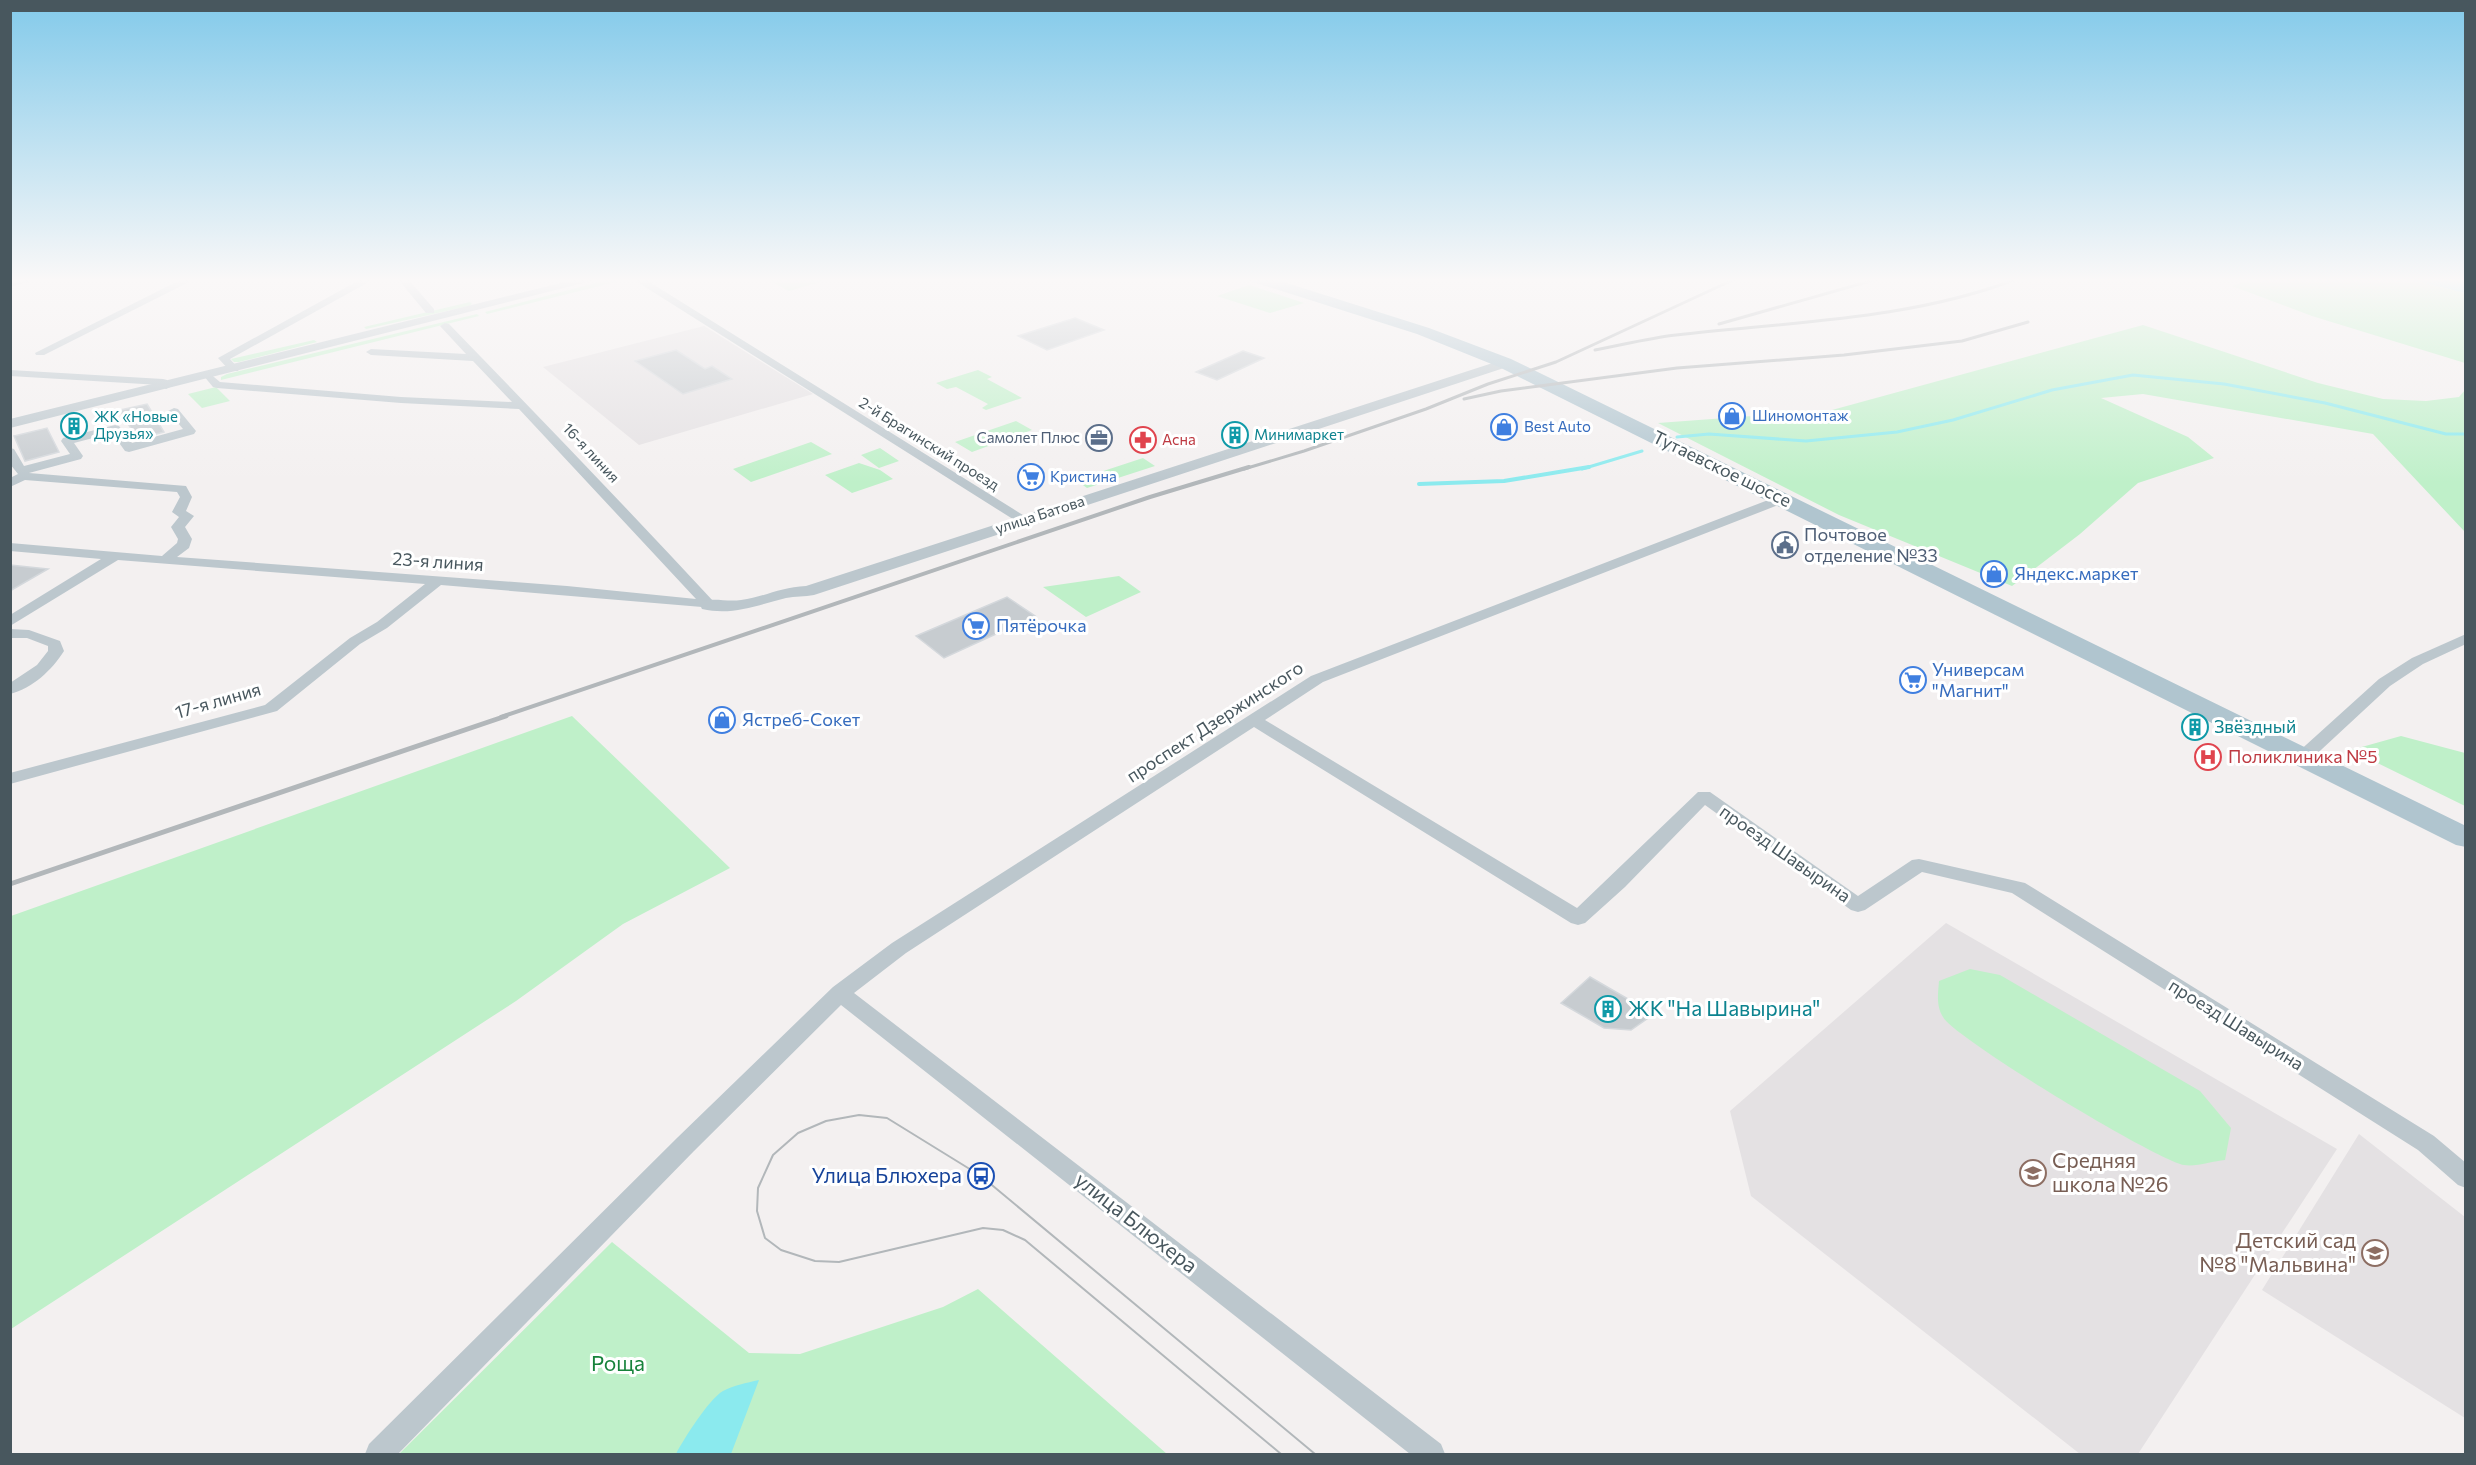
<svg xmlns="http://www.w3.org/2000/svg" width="2476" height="1465" font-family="Commissioner,sans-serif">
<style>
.education{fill:#e4e1e3}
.green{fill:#bff0c9}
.water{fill:#8beaee}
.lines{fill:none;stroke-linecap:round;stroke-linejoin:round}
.stream-far1{stroke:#8beaee;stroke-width:3}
.stream{stroke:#8beaee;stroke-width:4}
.building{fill:#c7ccd0;stroke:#d4d8dc;stroke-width:1.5}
.minor{fill:#bcc7cd;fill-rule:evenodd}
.tertiary{fill:#bcc7cd;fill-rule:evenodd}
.primary{fill:#b0c5cf;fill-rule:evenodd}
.tram{stroke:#b2b7ba;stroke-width:2}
.rail-far2{stroke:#b2b7ba;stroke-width:3}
.rail-far1{stroke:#b2b7ba;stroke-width:4}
.rail{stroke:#b2b7ba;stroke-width:5}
.labels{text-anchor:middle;stroke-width:6;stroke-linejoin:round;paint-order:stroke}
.far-shop-label{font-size:15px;fill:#366cbe;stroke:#fff;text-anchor:start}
.far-culture-label{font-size:15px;fill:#0d838f;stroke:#fff;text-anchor:start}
.far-service-label{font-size:15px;fill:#4e5e75;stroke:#fff;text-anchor:end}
.far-health-label{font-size:15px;fill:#be3a42;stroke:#fff;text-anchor:start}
.far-street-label{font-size:15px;fill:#48575e;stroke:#fff}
.street-label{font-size:18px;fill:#48575e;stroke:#fff}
.service-label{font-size:18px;fill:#4e5e75;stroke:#fff;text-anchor:start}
.shop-label{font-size:18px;fill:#366cbe;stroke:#fff;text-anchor:start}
.culture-label{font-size:18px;fill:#0d838f;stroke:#fff;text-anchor:start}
.health-label{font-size:18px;fill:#be3a42;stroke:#fff;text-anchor:start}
.near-culture-label{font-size:21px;fill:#0d838f;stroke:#fff;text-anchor:start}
.near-education-label{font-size:21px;fill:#785e54;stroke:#fff;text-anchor:start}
.near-transit-label{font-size:21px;fill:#164399;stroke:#fff;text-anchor:end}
.near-street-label{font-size:21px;fill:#48575e;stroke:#fff}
.near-park-label{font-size:21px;fill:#16823a;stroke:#fff}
</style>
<rect width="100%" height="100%" fill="#f3f0f0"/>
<path class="education" d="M704,326L813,394L639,445L543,367Z
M1946,923L2337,1149L2138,1454H2080L1751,1196L1730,1111Z
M2359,1134L2465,1217V1418L2262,1290Z"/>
<path class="green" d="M614,278L628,279L487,314L485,312Z
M773,278H834L789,291L768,280Z
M2255,278H2404L2465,293V363L2312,316L2232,286Z
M1249,285L1304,303L1270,313L1217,296Z
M470,302L472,304L469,306L366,329L364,327Z
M477,314L479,316L221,380V377L227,374Z
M2143,325L2318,383L2383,399L2426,401L2459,397L2465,390V532L2373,434L2143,394L2101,398L2188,437L2214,458L2138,483L2080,534L2012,586L1839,515L1658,423L1832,410Z
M314,340L317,342L239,362H234L231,359Z
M978,370L992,377L987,379L1022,398L986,410L982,408L988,404L956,387L947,389L936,383Z
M216,387L230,401L202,408L188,394Z
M1016,421L1032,430L972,452L955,442Z
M811,442L832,454L751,482L733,469Z
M880,448L899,461L879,468L861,455Z
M1143,458L1155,466L1087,488L1076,480Z
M859,463L880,470L893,479L852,493L825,475Z
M1119,576L1141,592L1086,617L1043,587Z
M572,716L730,868L623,924L516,1001L11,1329V916Z
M2401,736L2465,753V806L2351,750Z
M1970,969L2000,975L2200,1091L2231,1128L2225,1160C2213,1161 2196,1167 2184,1165C2156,1160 1954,1038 1943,1017C1936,1006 1938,994 1939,981Z
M612,1242L749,1353L800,1354L943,1307L978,1289L1167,1454H399Z"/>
<path class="water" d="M2404,278H2465V293Z
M759,1380L731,1454H676C683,1440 709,1399 723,1391C734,1385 746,1383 759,1380Z"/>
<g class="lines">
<path class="stream-far1" d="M1677,437L1709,434L1806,441L1897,432L1953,420L2052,390L2133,375L2224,384L2325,403L2446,434H2466
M1582,469L1642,451"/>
<path class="stream" d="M1419,484L1504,481L1589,467"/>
</g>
<path class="building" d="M1075,318L1104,330L1047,350L1018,336Z
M676,350L705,369L712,366L732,379L683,394L635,361Z
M1243,351L1264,358L1217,380L1196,372Z
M147,404L164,432L137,439L120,410Z
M47,428L59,452L25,461L14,436Z
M10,565L48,569L10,591Z
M1007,597L1035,616L944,658L916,636Z
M1590,977L1654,1014L1631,1030L1604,1028L1561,1003Z"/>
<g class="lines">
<path class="minor" d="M23,278H42L10,287V281Z
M184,278H197L44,355H36L35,353Z
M363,278H376L230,359L239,369L238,371H230L218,358Z
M397,278H407L434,309V313H426Z
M631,278H643L1031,520L1029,523H1019Z
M445,323L449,324C538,416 626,507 714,602L716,605L714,608L441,585L387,628L360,644L277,711L10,784V773L265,705L350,638L377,622L425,584L118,560L10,626V615L101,559L10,551V543L162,556L177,543L178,539L171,527L179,517L172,512L180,497L177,492L25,480L10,487V478L18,474L10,464V448L14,449L24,466L70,454L61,441L63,438L115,425L119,426L132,443L183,429L168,411L174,408L178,409L196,431L194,434L129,452L125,451L112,433L74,443L83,456L81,459L29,473L186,486L192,497L186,511L194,516L185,527L192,539L189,548L177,557L567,586L696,599L519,409L401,403L217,388L213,387L203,375L208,372L220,382L401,397L512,402L473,361L371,355L366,352L371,349L466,354L440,326Z
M10,370L163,379L167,380L172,386L166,389L160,385L10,376Z
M1781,495L1786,496L1787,499L1786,502L1323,682L1265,720L1577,908L1698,792H1710L1858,896L1912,860L1919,859L2025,883L2434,1136L2466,1163V1188L2458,1185L2418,1150L2012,893L1922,872L1865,910L1858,912L1851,910L1705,805L1625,887L1585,923L1578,925L1571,923L1254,727L906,953L854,993L1441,1444L1445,1454H1410L841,1005L694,1151L398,1454H365L369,1444L678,1137L833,987L892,943L1311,676Z
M10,629L29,630L60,641L64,651C52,670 33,688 10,694V683L37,665L48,651V646L27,638H10Z
M2466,634V644L2423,664L2390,686L2308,762H2296L2294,758L2296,754L2379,679L2412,658Z"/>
<path class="tertiary" d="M581,278H603L10,428V419Z
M1505,359L1512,363L1510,366L814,595C805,597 795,596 786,598C757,605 733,616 702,609L700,605L702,601C715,598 728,602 741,600C764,597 781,587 806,586Z"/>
<path class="primary" d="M1248,278H1271L1429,328L1511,359L2466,826V847L2456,845L1499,367L1417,334L1250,281Z"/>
<path class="tram" d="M1281,1454L1025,1240L1003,1230L983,1228L839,1262L815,1261L781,1250L765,1238L757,1211L758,1188L773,1155L798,1133L826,1121L859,1115L887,1118L981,1176L1315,1454"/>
<path class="rail-far2" d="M1719,324L1881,278
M1595,350C1622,345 1649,338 1676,335C1788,322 1913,320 2019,278
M1464,399L1501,391L1677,368L1844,355L1962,341L2028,322
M1244,469L1304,451L1426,409L1488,384L1556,362L1737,278"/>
<path class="rail-far1" d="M501,717L1150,497L1249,467"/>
<path class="rail" d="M10,884L506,716"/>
</g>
<linearGradient id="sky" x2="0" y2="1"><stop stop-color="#83caea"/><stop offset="0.58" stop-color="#faf8f8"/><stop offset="1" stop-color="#faf8f8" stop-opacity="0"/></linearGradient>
<rect width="2476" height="483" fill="url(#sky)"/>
<defs>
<symbol id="shop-ring" viewBox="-11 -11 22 22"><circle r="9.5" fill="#fff" stroke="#3f7fe0" stroke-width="1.5"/><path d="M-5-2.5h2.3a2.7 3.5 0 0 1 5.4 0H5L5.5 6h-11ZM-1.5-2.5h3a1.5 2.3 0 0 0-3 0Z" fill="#3f7fe0"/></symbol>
<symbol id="building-ring" viewBox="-11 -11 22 22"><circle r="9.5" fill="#fff" stroke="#0f9aa8" stroke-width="1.5"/><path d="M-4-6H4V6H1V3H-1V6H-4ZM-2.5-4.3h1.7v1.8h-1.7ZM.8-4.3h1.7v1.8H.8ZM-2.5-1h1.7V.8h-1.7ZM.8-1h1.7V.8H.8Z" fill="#0f9aa8"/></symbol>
<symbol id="office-ring" viewBox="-11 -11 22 22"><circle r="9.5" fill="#fff" stroke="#5c6f8a" stroke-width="1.5"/><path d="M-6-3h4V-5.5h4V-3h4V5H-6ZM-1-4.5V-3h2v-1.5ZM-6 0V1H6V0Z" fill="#5c6f8a"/></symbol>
<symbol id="pharmacy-ring" viewBox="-11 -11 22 22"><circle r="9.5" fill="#fff" stroke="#e0444e" stroke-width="1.5"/><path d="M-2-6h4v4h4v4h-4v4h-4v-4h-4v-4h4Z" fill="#e0444e"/></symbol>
<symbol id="supermarket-ring" viewBox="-11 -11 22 22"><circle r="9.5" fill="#fff" stroke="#3f7fe0" stroke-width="1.5"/><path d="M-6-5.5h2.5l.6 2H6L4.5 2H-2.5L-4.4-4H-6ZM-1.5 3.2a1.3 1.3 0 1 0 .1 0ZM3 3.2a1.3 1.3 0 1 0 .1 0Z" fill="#3f7fe0"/></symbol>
<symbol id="civic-ring" viewBox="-11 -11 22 22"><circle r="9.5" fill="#fff" stroke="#5c6f8a" stroke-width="1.5"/><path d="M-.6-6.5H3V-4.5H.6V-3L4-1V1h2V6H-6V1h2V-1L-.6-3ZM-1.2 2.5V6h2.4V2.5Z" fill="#5c6f8a"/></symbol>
<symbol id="hospital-ring" viewBox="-11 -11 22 22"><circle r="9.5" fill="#fff" stroke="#e0444e" stroke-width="1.5"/><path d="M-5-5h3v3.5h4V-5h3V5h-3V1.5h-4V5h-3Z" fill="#e0444e"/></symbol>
<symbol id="school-ring" viewBox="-11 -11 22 22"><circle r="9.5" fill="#fff" stroke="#8d6e63" stroke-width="1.5"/><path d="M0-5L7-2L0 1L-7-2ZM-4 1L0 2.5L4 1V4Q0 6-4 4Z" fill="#8d6e63"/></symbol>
<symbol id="bus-ring" viewBox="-11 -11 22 22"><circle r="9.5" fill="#fff" stroke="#1a4fb4" stroke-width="1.5"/><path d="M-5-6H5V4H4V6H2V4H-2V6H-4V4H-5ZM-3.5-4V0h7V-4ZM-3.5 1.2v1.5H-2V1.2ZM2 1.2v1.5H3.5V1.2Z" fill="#1a4fb4"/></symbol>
</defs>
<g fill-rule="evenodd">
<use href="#shop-ring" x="1717" y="401" width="30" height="30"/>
<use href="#building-ring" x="59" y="411" width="30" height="30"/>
<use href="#shop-ring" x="1489" y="412" width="30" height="30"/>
<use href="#building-ring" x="1220" y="420" width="30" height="30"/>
<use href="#office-ring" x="1084" y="423" width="30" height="30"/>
<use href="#pharmacy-ring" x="1128" y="425" width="30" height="30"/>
<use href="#supermarket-ring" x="1016" y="462" width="30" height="30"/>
<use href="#civic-ring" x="1770" y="530" width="30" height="30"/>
<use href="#shop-ring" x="1979" y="559" width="30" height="30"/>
<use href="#supermarket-ring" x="961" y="611" width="30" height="30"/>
<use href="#supermarket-ring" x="1898" y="665" width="30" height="30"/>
<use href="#shop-ring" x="707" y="705" width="30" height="30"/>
<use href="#building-ring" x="2180" y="712" width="30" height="30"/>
<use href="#hospital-ring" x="2193" y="742" width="30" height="30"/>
<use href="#building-ring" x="1593" y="994" width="30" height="30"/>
<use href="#school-ring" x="2018" y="1158" width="30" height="30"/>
<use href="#bus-ring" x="966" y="1161" width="30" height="30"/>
<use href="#school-ring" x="2360" y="1238" width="30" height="30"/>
</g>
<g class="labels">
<g class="far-shop-label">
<text x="1752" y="421">Шиномонтаж</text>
<text x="1524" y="432">Best Auto</text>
<text x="1050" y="482">Кристина</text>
</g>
<g class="far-culture-label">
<text x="94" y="422">ЖК «Новые<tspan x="94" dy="17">Друзья»</tspan></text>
<text x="1254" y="440">Минимаркет</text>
</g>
<g class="far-service-label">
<text x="1080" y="443">Самолет Плюс</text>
</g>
<g class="far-health-label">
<text x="1162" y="445">Асна</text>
</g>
<g class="far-street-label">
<text transform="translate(929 444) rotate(32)" y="5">2-й Брагинский проезд</text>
<text transform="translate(591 453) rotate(47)" y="5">16-я линия</text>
<text transform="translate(1040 515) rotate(-18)" y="5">улица Батова</text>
</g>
<g class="street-label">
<text transform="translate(1722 469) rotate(26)" y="6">Тутаевское шоссе</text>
<text transform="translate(438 562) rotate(4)" y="6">23-я линия</text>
<text transform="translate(218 701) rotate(-16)" y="6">17-я линия</text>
<text transform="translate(1215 722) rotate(-33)" y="6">проспект Дзержинского</text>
<text transform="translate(1785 854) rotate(35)" y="6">проезд Шавырина</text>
<text transform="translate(2236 1025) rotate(32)" y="6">проезд Шавырина</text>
</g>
<g class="service-label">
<text x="1804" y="541">Почтовое<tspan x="1804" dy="21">отделение №33</tspan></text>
</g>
<g class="shop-label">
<text x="2014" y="580">Яндекс.маркет</text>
<text x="996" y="632">Пятёрочка</text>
<text x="1932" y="676">Универсам<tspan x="1932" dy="21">"Магнит"</tspan></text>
<text x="742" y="726">Ястреб-Сокет</text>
</g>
<g class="culture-label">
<text x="2214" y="733">Звёздный</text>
</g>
<g class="health-label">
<text x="2228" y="763">Поликлиника №5</text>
</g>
<g class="near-culture-label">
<text x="1628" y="1016">ЖК "На Шавырина"</text>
</g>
<g class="near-education-label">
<text x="2052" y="1168">Средняя<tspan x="2052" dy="24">школа №26</tspan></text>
<text x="2356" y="1248" text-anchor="end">Детский сад<tspan x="2356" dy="24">№8 "Мальвина"</tspan></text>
</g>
<g class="near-transit-label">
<text x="962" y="1183">Улица Блюхера</text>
</g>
<g class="near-street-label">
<text transform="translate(1136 1223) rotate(38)" y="7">улица Блюхера</text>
</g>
<g class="near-park-label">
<text x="618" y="1371">Роща</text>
</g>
</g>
<rect width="2476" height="1465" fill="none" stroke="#48575e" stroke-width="24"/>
</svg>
